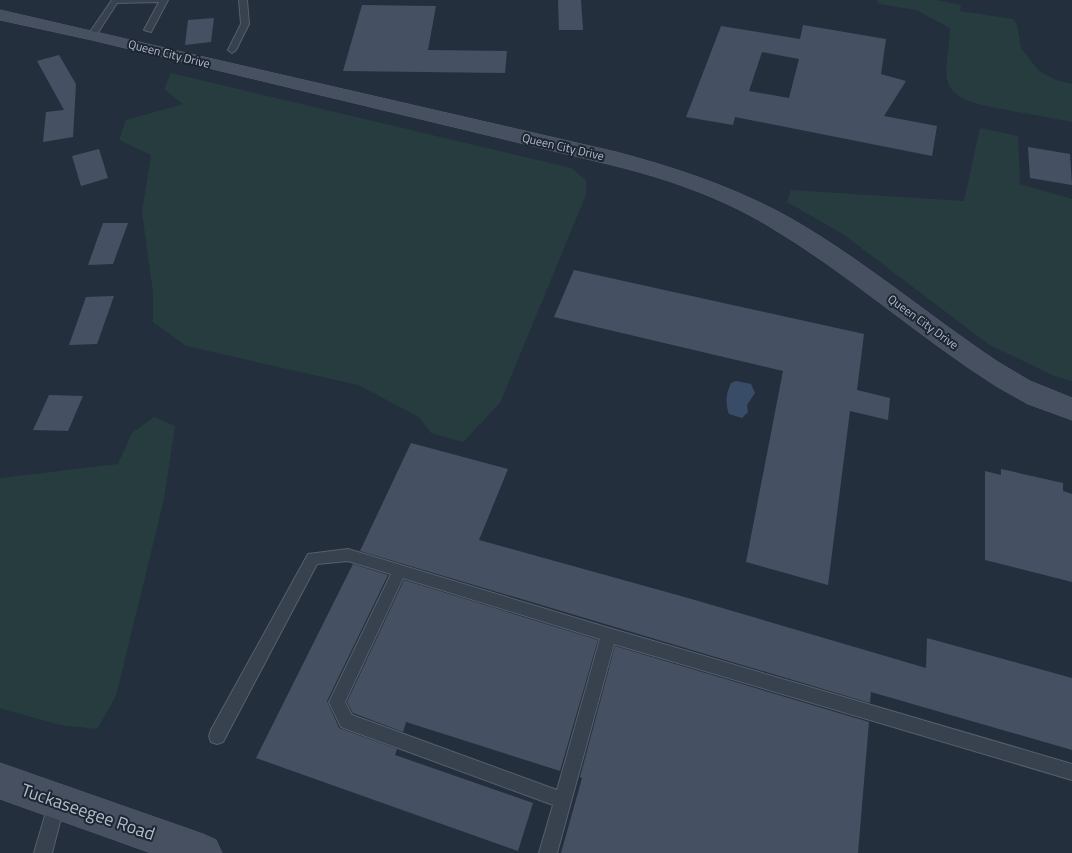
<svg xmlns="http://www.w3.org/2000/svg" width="1072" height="853" font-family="'Titillium Web',sans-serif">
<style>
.green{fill:#263c3f}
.water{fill:#394c67}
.building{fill:#455162;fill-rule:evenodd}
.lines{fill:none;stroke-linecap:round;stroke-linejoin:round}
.lane-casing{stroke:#565f6c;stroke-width:2}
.secondary-casing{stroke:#565f6c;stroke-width:1}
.lane{fill:#38414e;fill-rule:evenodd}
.secondary{fill:#465061;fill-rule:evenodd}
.labels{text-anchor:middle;stroke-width:4;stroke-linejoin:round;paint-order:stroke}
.far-street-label{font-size:12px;fill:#b4bcc9;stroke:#1d2633}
.near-street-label{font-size:18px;fill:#b4bcc9;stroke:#1d2633}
</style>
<rect width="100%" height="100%" fill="#242f3e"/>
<path class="green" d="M877,0H937L961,5L960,11L1013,19L1017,25L1021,48L1039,71L1056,80L1072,84V122L986,106C932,94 948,72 950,28L916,10L879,4Z
M171,73L571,168L586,180V195L500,403L463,442L431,433L419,417L358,385L186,346L153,322V293L142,212L151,155L119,140L126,120L183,104L164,89Z
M980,128L1018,136L1020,184L1072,199V381L1052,375L988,344L843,234L787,202L791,190L964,201Z
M154,417L175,426L164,499L116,696L97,729L60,725L0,708V478L118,464L132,433Z"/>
<path class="water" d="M736,381L751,384L755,393L747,405L748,412L742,418L729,414C725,402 726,394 731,383Z"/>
<path class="building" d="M558,0H581L583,30H559Z
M362,5L436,6L428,50L507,51L505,73L343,71Z
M214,18L211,42L185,45L188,20Z
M803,25L886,39L881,74L906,81L884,116L937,126L932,156L735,117L733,125L686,117L721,26L800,39ZM762,52L799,59L789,98L749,91Z
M59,55L76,84L73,137L43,142L46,112L64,110L37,61Z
M1028,147L1070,154L1072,185L1030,178Z
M99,149L108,178L81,186L72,156Z
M103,223H128L113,264L88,265Z
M574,270L864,334L857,390L890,398L888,420L850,411L828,585L746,562L783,371L554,317Z
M114,296L97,344L69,345L86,297Z
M49,395L83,396L68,431L33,430Z
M411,443L508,469L479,540L688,598L926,668L927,638L1072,678V750L871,692L870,703L360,551Z
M1001,469L1063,483V491L1072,494V582L985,560V471L1001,475Z
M353,564L388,575L327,701L339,728L397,749L395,755L533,803L518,851L256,758Z
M404,580L598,640L560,771L406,722L403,732L353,713L347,702Z
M615,646L869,722L858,853H561L582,778L580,777Z"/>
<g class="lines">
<defs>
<path id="lane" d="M112,0H168L151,32L144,30L159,2L117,3L95,37H89L88,35Z
M239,0H247L249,24L236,50L232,53L228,50L241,24Z
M348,549L609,628L1072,764V780L614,644L557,853H539L553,805L341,727L329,702L391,574L348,561L317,564L223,742L217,744L211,742L209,736L211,730L308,554ZM403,578L600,639L557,790L352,715L345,702Z
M57,794L63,796L65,802L52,853H34L49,802L51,796Z"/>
<path id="secondary" d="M0,10L616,152C673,167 727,185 779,212C855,253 926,314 998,362L1030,381L1072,398V420L1028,404L996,386C917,336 847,272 767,225C720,197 668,179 616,166L92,40L0,20Z
M0,763L203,834L216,840L222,853H151L0,799Z"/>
</defs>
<use href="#lane" class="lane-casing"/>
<use href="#secondary" class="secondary-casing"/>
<use href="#lane" class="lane"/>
<use href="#secondary" class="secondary"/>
</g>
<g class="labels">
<g class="far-street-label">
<text transform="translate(169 54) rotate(14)" y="4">Queen City Drive</text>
<text transform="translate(563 147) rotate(13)" y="4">Queen City Drive</text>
<text transform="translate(923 322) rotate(36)" y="4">Queen City Drive</text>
</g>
<g class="near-street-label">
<text transform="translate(88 812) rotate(19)" y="6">Tuckaseegee Road</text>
</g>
</g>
</svg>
